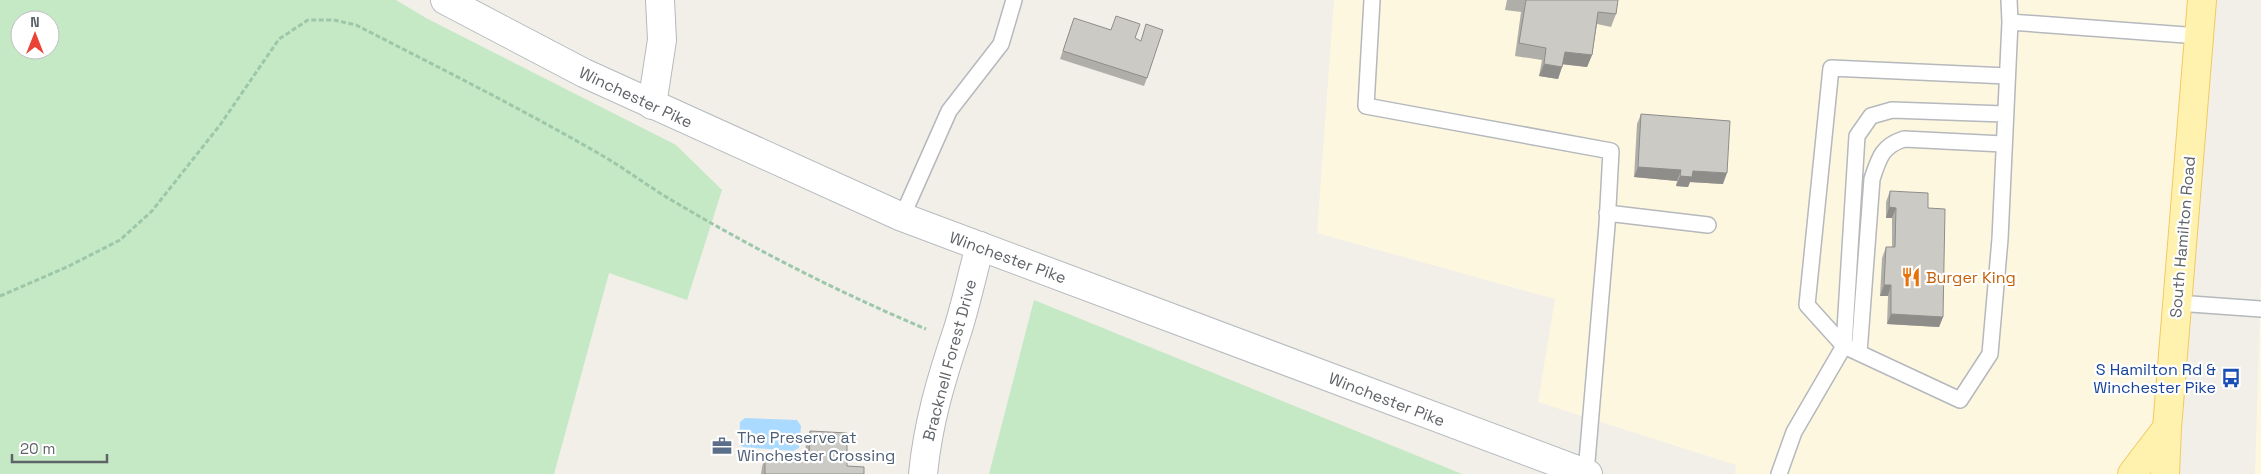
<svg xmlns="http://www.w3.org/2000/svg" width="2261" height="474" font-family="'Space Grotesk',sans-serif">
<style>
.commercial{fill:#fef7e0}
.green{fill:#c5e8c5;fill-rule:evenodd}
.water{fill:#aadaff}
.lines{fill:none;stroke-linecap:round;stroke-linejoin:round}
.lane-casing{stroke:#b5b8bc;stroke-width:18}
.street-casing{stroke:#b5b8bc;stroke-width:30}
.secondary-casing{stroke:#b6babf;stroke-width:30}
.primary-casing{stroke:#f2c960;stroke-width:30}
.path{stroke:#9cc7a9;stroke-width:3;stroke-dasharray:5 2.5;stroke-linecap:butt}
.lane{stroke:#fff;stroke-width:15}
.street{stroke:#fff;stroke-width:28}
.secondary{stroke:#fff;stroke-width:28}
.primary{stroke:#fff2af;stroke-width:28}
.wall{fill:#afaea9}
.shaded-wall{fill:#8f8d8a}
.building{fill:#cccac5;stroke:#8f8d8a}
.labels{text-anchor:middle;stroke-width:4.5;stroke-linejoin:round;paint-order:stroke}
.street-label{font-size:16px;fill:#5f6368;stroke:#fff}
.food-label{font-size:16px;fill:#c56008;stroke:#fff;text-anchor:start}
.transit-label{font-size:16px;fill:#164399;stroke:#fff;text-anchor:end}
.service-label{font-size:16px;fill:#4e5e75;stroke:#fff;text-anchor:start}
</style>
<rect width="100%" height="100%" fill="#f1efe8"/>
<path class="commercial" d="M1334,0H2203L2167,428L2132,474H1735L1736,465L1538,402L1555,299L1317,233Z
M2261,279V474H2255Z"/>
<path class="green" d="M0,0H396L426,18L676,145L722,190L687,300L609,273L554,474H0ZM20,20H50V50H20Z
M1034,300L1462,474H989Z"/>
<path class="water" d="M745,418L797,420L801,426L799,448L793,451L743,447L739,444L740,422Z"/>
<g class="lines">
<defs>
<path id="lane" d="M1372,0L1366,106L1611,151L1607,225L1586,473
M2009,0L2010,22
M1607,213L1708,225
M902,217L949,111L1001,44L1014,0
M2177,303L2261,309
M1844,346L1807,305L1831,68L2007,76
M1844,346L1857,136L1871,116L1892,110L2004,114
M1859,353L1872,179C1879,158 1882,146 1904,139L2003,144
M1779,474L1794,432L1844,346L1960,400L1990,354L2000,239L2010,22L2199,36"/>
<path id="street" d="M652,105L662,40L660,0
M923,474C928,423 941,380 957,332C966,304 972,275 980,246"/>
<path id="secondary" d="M445,0L584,73L902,217L1588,474"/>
<path id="primary" d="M2132,474L2167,428
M2165,474L2167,428L2202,0"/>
</defs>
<use href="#lane" class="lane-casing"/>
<use href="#street" class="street-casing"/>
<use href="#secondary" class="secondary-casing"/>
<use href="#primary" class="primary-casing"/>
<path class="path" d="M0,296L69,266L120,240L152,211L220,125L279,39L308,20H334L356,25C438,67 522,109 603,156C627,170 649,187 673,201C754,249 838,292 926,329"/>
<use href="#lane" class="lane"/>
<use href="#street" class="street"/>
<use href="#secondary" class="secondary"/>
<use href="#primary" class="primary"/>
</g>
<path class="wall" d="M1507,0H1618L1616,14L1611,27L1597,24L1592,55L1587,67L1563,64L1558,79L1539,76L1542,60L1515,56L1521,12L1505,10Z
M1071,26L1135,38L1147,78L1144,86L1060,59Z
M1641,114L1723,184L1690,182L1688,187L1676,186L1677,181L1634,177L1637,124Z
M1890,191L1928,208L1943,317L1939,327L1887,324L1888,296H1880L1882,258L1886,247H1892V218H1886V202Z
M810,431L847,466L864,474H761L762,467L765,456L805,458L806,442Z"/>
<path class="shaded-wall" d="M1565,52L1592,55L1587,67L1560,64Z
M1544,64L1562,67L1558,79L1539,76Z
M1638,167L1681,170L1677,181L1634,177Z
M1693,171L1727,173L1723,184L1690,182L1688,187L1676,186L1680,176Z
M1889,207L1896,208L1892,218H1886Z
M1884,285H1891L1888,296H1880Z
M1891,314L1943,317L1939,327L1887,324Z"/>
<path class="building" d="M1526,0H1618L1616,14L1598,12L1592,55L1565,52L1562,67L1544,64L1546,48L1519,43Z
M1116,16L1140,24L1135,38L1141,41L1146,24L1163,30L1147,78L1063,51L1074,18L1111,30Z
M1641,114L1730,121L1727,173L1693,171L1692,177L1680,176L1681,170L1638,167Z
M1890,191L1928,193V208L1945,209L1943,317L1891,314V285H1884L1886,247H1895L1896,208L1889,207Z
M810,431L847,433V466L864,467V474H765V456L809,458Z"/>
<defs>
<symbol id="restaurant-bare" viewBox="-9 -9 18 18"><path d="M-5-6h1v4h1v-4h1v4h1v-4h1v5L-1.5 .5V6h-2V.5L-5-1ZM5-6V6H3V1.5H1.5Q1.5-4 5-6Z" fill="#e8710a" stroke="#fff" stroke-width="2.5" paint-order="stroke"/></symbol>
<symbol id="bus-bare" viewBox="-9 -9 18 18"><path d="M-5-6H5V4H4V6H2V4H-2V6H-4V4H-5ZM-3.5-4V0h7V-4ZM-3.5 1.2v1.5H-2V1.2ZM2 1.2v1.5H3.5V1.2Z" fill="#1a4fb4" stroke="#fff" stroke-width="2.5" paint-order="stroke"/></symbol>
<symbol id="office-bare" viewBox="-9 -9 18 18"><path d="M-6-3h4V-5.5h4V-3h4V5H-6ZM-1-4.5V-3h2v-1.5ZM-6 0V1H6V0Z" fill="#5c6f8a" stroke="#fff" stroke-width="2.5" paint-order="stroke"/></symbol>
</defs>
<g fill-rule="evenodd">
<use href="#restaurant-bare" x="1897" y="263" width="28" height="28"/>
<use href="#bus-bare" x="2217" y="364" width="28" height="28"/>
<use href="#office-bare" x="708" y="432" width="28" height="28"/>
</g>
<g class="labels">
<g class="street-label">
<text transform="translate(636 97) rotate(25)" y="6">Winchester Pike</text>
<text transform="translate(2182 237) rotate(-85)" y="6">South Hamilton Road</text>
<text transform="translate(1008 257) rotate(20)" y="6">Winchester Pike</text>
<text transform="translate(949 360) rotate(-75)" y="6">Bracknell Forest Drive</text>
<text transform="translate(1387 399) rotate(21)" y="6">Winchester Pike</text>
</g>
<g class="food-label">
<text x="1926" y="283">Burger King</text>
</g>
<g class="transit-label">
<text x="2216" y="375">S Hamilton Rd &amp;<tspan x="2216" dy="18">Winchester Pike</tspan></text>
</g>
<g class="service-label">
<text x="737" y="443">The Preserve at<tspan x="737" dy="18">Winchester Crossing</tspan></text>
</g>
</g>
<g transform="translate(35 35)"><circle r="24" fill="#ffffff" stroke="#bfc1c3"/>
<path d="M0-4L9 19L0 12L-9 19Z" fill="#ea4335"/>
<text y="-8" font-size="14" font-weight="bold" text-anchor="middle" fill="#5f6368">N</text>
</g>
<path d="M12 454v8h95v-8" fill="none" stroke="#5f6368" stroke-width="2.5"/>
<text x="20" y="454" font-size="15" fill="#5f6368" stroke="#ffffff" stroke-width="4" paint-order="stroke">20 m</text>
</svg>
